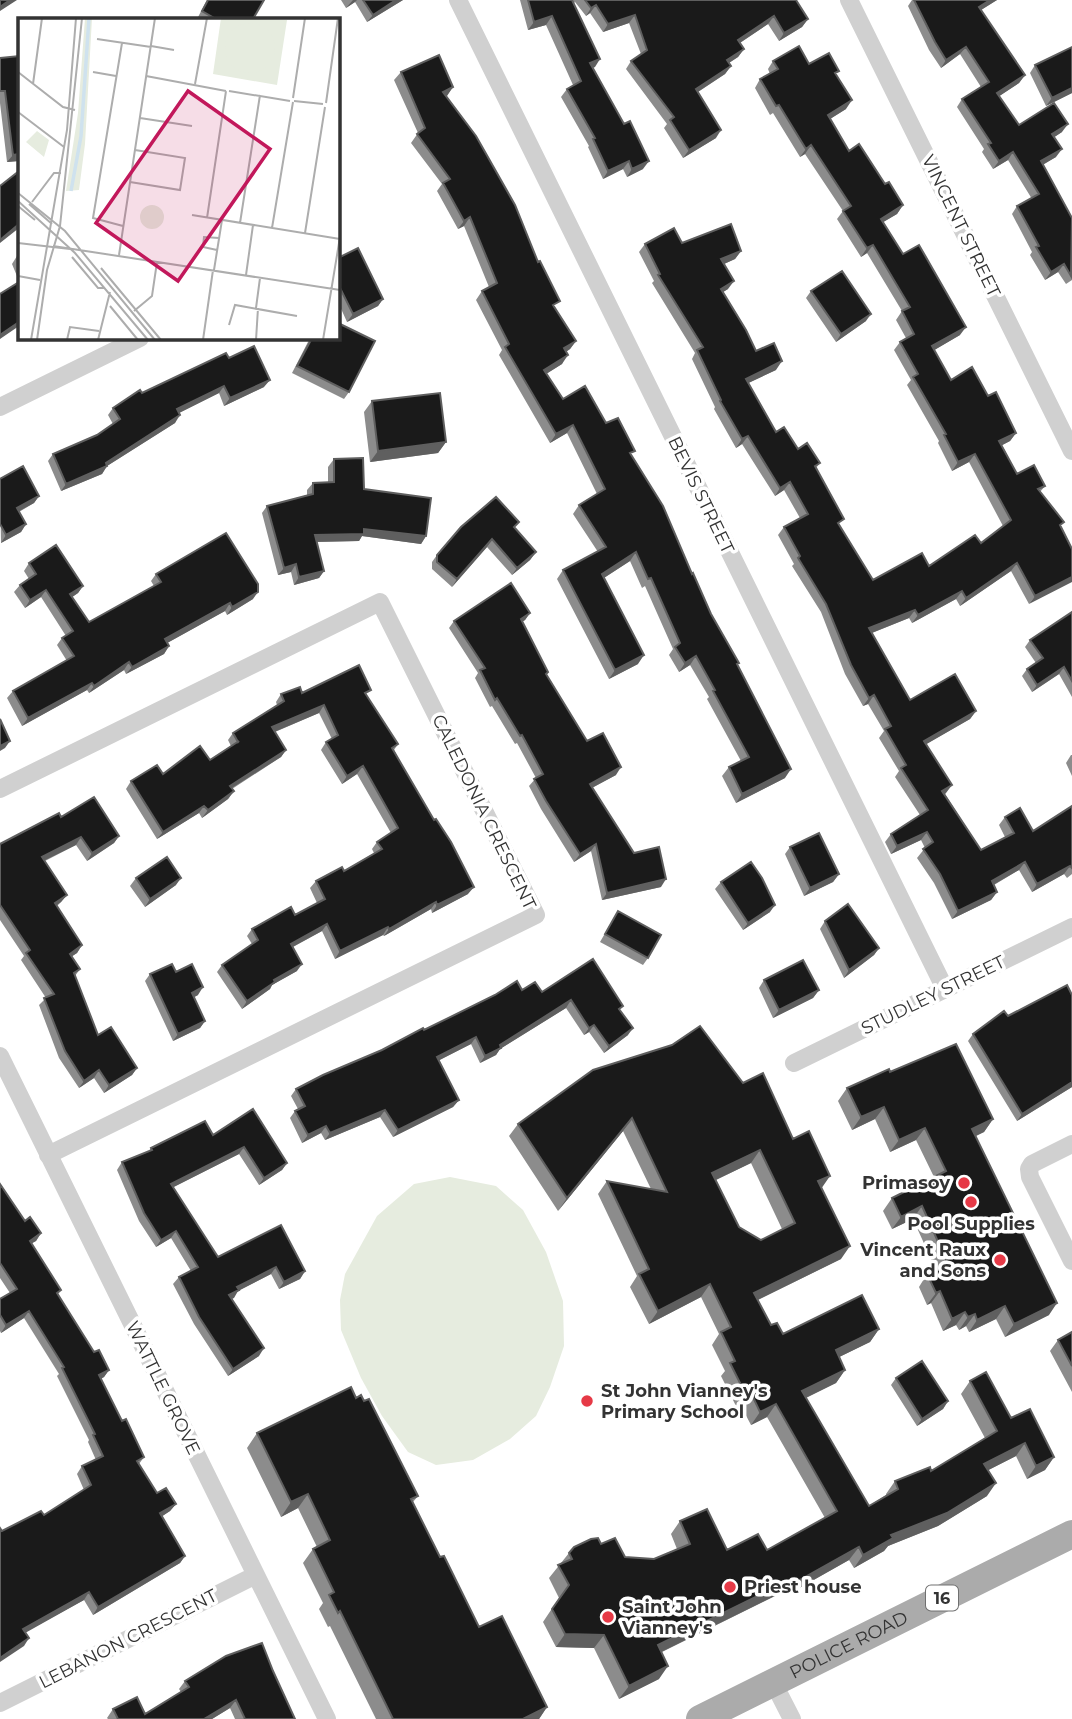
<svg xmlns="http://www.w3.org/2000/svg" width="1072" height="1719" font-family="Montserrat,sans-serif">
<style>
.pitch{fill:#e6ecdf}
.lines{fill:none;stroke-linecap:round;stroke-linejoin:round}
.street{stroke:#d0d0d0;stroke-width:18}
.primary{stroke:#ababab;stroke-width:28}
.wall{fill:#8c8c8c;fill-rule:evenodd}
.shaded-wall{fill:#5f5f5f}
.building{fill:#1a1a1a;stroke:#5f5f5f;stroke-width:2;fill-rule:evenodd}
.poi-dot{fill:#e63946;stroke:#fff;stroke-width:2.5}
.labels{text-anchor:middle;stroke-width:7;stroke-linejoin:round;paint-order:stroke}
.shield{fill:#fff;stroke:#707070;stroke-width:2}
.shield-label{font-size:16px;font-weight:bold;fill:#333}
.street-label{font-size:18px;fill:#333;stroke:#fff}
.poi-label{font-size:18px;font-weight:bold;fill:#333;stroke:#fff;text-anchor:start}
.inset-river{fill:none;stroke:#cfe2ee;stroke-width:3.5}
.inset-road{fill:none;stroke:#adadad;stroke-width:2}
.view{fill:#c2185b;fill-opacity:0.15;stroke:#c2185b;stroke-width:3.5}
.inset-edge{fill:none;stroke:#333;stroke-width:3.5}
</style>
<rect width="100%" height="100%" fill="#fff"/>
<path class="pitch" d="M450,1177L496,1186L523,1210L546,1252L563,1301L564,1346L550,1387L536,1416L510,1439L473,1460L436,1465L408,1452L382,1416L361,1378L341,1330L340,1300L345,1274L377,1216L414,1184Z"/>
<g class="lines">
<path class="street" d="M458,0L945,989
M849,0L1072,451
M0,407L140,338
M0,789L380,602L536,915L48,1155
M0,1056L327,1719
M794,1063L1072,927
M1072,1144L1032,1164L1029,1169L1030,1177L1072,1261
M773,1682L792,1719
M0,1703L256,1575"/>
<path class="primary" id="s1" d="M700,1719L1072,1534"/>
</g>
<path class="wall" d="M207,0H264L253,19H197Z
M341,0H403L367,22L355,2L346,8Z
M520,0H796L808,19L802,27L779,41L768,24L740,43L744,49L738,57L729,63L731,66L725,74L698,92L716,138L683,158L664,128L667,124L626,69L631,61L641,54L629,23L603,32L590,13L586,16L575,2L574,3L595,67L592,68L643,169L627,177L623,169L603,179L588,147L589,146L561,97L567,89L573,85L546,25L528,30Z
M912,0H997L981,10L1025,75L1019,83L999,96L1019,125L1062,132L1054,137L1056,157L1043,164L1072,218V280L1066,284L1058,272L1045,280L1030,255L1032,252L1012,214L1017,206L1032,199L1008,160L993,169L982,152L984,149L957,107L962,99L981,87L960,54L941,68L929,50L908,6Z
M19,56V161L7,162L0,103V58Z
M773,61L809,64L836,75L846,109L830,119L849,151L885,184L903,205L897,214L883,222L903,254L960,335L934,350L951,380L988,396L1016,433L1010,441L1002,445L1017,474L1045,486L1040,492L1061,527L1072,549L1029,604L1011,571L960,606L956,599L912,623L909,618L872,633L910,700L976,711L970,719L926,744L946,793L945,794L981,850L1005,837L999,825L1005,817L1033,831L1072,806V874L1067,878L1064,874L1032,892L1019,870L994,885L997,892L991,900L952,919L934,883L917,858L925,848L921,840L891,854L885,842L891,834L920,815L895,777L899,771L879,738L884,731L868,704L863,706L845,674L821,612L792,566L794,564L778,535L784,527L800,518L784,490L775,496L742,444L736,448L714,409L715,407L692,359L695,353L652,283L654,281L639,252L645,244L682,243L741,251L735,259L724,264L728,289L723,292L756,351L776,370L748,383L776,432L798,449L820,463L816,468L840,526L873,580L929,566L981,543L1003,526L969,462L952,471L938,443L939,441L907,385L911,380L894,350L900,342L906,338L896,320L902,311L867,253L861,257L837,219L843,211L805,154L800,157L773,113L770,115L755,88L760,79L770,74L768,69Z
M1035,65L1072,93L1046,106L1030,73Z
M401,72L453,87L446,96L555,308L576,341L570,349L566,352L562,364L546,374L563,399L606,423L632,456L711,614L739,663L737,665L785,778L736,803L722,776L729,767L741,761L707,699L709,697L690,665L679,672L669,655L673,649L645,586L642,588L630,561L604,578L638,664L609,679L557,579L563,570L598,552L573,514L579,505L597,494L567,433L550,443L499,355L502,350L476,300L482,291L489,287L464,226L458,229L437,191L442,184L411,143L418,133L394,80Z
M19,255V281L12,264L17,256Z
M338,258L383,299L378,306L347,322L338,302Z
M811,291L866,321L836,342L806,298Z
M310,338H338L349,392L344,399L292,373Z
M229,358L264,387L224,406L219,393L179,413L175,423L107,466L102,474L61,491L48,461L53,454L97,435L113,424L108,415L113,408L142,393Z
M372,401L446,442L438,453L370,462L364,412Z
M334,459L364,489L426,536L421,544L362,536L359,541L317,542L324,571L319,578L294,585L291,572L278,575L262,513L267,506L307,495V490L313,483L328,482V467Z
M0,479L39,496L34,503L19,512L26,524L21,532L1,543Z
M515,528L536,552L530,560L512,575L487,547L452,587L432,569V562L437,555Z
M29,563L83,586L78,593L72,597L89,622L154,586L151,581L156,574L253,599L227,615L225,611L167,643L169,646L164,654L126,674L124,670L89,693L87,690L22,726L7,698L13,691L67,661L57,645L62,638L66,636L41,597L25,608L14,592L20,585L29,579L24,571Z
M1072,612V697L1059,674L1032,692L1022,676L1027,669L1036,663L1025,647L1030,640Z
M530,613L525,620L522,622L548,672L546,675L587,741L616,775L592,788L634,853L661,887L602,900L591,851L574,862L541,809L529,786L536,778L517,743L515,744L492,706L490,707L475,678L478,673L449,628L454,621Z
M302,693L367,696L398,744L394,750L468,894L432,913L431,909L384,936L383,935L335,959L322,931L293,947L297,971L272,985L270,989L242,1009L217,972L222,965L252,944L247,936L252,929L295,915L317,903L310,888L316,881L344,871L374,853L372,849L377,842L391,833L357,774L342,784L321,750L326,742L332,739L319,713L275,732L286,750L281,757L232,789L234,791L228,799L202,818L199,813L157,839L126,789L131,781L163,774L210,760L231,746L228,740L233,733L277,705L276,702L281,694Z
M1071,755H1072V776L1066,763Z
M61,817L119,836L114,843L87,861L76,845L45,861L67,895L61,902L57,906L82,945L77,953L72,956L80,969L75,976L98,1035L137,1068L132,1075L104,1093L94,1078L79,1088L59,1058L39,1005L46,998L21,960L24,956L0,920V844Z
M790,847L839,874L833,882L804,896L785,854Z
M136,878L176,885L145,907L130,886Z
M721,882L770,912L743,930L715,889Z
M618,911L648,958L643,965L600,942Z
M825,921L879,948L874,955L844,978L820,929Z
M176,972L198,995L194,997L205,1021L200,1028L173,1041L145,981L150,974Z
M764,980L819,990L813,998L773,1018L759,988Z
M522,990L542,992L620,1011L628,1035L604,1053L589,1032L584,1035L566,1008L500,1049L496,1055L480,1063L471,1044L439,1060L459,1100L453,1107L393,1137L380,1117L325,1140L321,1133L302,1143L290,1118L295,1111L298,1109L291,1096L296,1089L424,1030Z
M1072,995V1087L1017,1121L968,1041L973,1034L1008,1016Z
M890,1072L993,1119L984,1132L976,1136L1049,1315L1005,1337L996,1319L969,1332L966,1326L959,1330L956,1325L943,1331L931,1303L927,1305L919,1287L927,1274L936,1270L913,1219L892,1229L883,1211L892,1198L934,1177L916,1140L890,1152L875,1119L852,1130L838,1101L847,1088Z
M743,1083L793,1139L821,1188L841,1259L758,1300L771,1325L783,1334L879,1329L870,1342L839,1357L845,1370L836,1383L806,1398L869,1506L886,1495V1494L895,1481L931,1471L985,1438L961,1394L970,1381L1054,1457L1045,1470L1027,1479L1016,1456L988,1470L987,1496L938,1526L888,1546L884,1551L854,1568L849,1560L787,1595L785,1591L662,1652L659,1679L619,1699L594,1648L556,1647L543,1622L559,1598L549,1578L569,1553L601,1544L625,1557L654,1559L677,1549L671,1534L680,1521L727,1550H767L825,1518L767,1417L751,1425L741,1406L737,1408L721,1376L725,1371L712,1345L719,1334L701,1297L649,1324L630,1287L637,1276L598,1194L607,1181L651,1189L623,1131L558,1211L509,1136L518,1124ZM751,1163L782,1229L761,1240L739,1227L716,1180Z
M213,1135L287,1163L282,1170L259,1185L239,1154L173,1187L218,1257L305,1271L300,1279L279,1289L271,1274L238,1291L231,1299L259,1356L228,1376L194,1324L173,1284L179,1277L191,1271L171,1238L156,1247L139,1221L117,1170L122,1162L149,1151L151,1148Z
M0,1184L25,1221L41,1233L36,1241L31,1243L61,1290L58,1294L94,1352L109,1370L104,1377L101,1379L122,1421L144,1457L139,1464L157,1493L176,1504L170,1511L162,1516L185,1556L180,1563L93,1615L84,1600L25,1632L24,1646L2,1531L44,1515L84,1490L77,1474L82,1466L96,1460L88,1442L89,1440L57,1376L59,1374L24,1318L1,1333L0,1331V1299L10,1293L0,1278Z
M1072,1332V1392L1050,1351L1058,1340Z
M896,1378L948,1401L943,1409L917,1426L891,1385Z
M356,1398L418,1496L413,1502L440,1557L479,1627L547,1707L539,1719H376L330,1626L328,1627L319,1609L323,1603L303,1563L313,1549L317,1547L298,1508L281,1517L247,1448L257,1433Z
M273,1671L295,1719H235L230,1708L212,1719H108L107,1718L113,1709L145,1714L181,1692L179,1689L185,1681Z"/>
<path class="shaded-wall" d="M10,0H17L0,11V7Z
M353,0H357L355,2L346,8Z
M396,0H403L367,22L373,15Z
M990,0H997L973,15L979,7Z
M596,5L590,13L586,16L591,8Z
M635,15L629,23L603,32L608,24Z
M552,16L546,25L528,30L534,22Z
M774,16L768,24L732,48L738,40Z
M808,19L802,27L779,41L784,33Z
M966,47L960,54L941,68L946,60Z
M744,49L738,57L721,68L727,60Z
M600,59L595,67L584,71L590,63Z
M731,66L725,74L690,97L696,89Z
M1025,75L1019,83L992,101L997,93Z
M453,87L447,96L437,100L443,92Z
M1072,88V93L1046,106L1052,98Z
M852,100L846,109L822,124L828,115Z
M1068,124L1062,132L1047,142L1052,134Z
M721,130L716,138L683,158L689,150Z
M811,145L805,154L800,157L806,149Z
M1062,149L1056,157L1036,169L1041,161Z
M1013,152L1008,160L993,169L999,161Z
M19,154V161L7,162L13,155Z
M629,161L623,169L603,179L608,171Z
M649,161L643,169L627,177L632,169Z
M903,205L897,214L875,227L881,219Z
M470,217L464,226L458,229L464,221Z
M19,224V228L0,243V240Z
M873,245L867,253L861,257L867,248Z
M741,251L735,259L715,268L721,259Z
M1064,264L1058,272L1045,280L1051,272Z
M734,281L728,289L715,297L721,289Z
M383,299L378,306L347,322L353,314Z
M871,314L866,321L836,342L841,334Z
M19,322V326L0,339V335Z
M966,327L960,335L926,355L932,346Z
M576,341L570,349L558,357L564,348Z
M568,355L562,364L538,379L544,370Z
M782,361L776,370L740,387L746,379Z
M270,380L264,387L224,406L230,398Z
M224,386L219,393L171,417L177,409Z
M180,415L175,423L107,466L102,474L61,491L66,484L106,463Z
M573,425L567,433L550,443L556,434Z
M1016,433L1010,441L993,450L999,441Z
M748,436L742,444L736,448L742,439Z
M446,442L438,453L370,462L378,451Z
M975,454L969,462L952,471L958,462Z
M790,482L784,490L775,496L780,488Z
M39,496L34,503L12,515L17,508Z
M26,524L21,532L1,543L6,535Z
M364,529L426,536L421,544L362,536L359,541L310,542L315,535Z
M492,539L487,547L452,587L457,579Z
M536,552L530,560L512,575L517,568Z
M636,552L630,561L596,583L602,574Z
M1017,563L1011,571L960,606L966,598Z
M296,564L291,572L278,575L284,568Z
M324,571L319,578L294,585L299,577Z
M1072,577V582L1029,604L1035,596Z
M83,586L78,593L65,602L70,594Z
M46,590L41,597L25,608L30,600Z
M962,591L956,599L912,623L918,615Z
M258,592L253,599L227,615L232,607Z
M230,603L225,611L160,647L165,639Z
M915,610L909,618L864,636L869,628Z
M530,613L525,620L515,626L521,619Z
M169,646L164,654L126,674L132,667Z
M644,655L638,664L609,679L615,670Z
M696,656L690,665L679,672L685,663Z
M129,662L124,670L89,693L94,686Z
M1064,667L1059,674L1032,692L1037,685Z
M92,683L87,690L22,726L28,718Z
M874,695L868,704L863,706L869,698Z
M324,705L319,713L267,735L272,727Z
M976,711L970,719L918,749L924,741Z
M10,741L5,748L0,751V746Z
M286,750L281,757L224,793L230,786Z
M363,766L357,774L342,784L347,776Z
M621,767L616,775L584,792L590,784Z
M791,769L785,778L736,803L742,794Z
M952,785L946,793L937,799L942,791Z
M234,791L228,799L202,818L208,810Z
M204,806L199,813L157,839L163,832Z
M927,832L921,840L891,854L897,846Z
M119,836L114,843L87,861L92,853Z
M81,837L76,845L37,864L42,857Z
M596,844L591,851L574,862L580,854Z
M1025,862L1019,870L986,889L992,881Z
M1070,866L1064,874L1032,892L1037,884Z
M839,874L833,882L804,896L810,888Z
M181,878L176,885L145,907L150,899Z
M666,879L661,887L602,900L607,893Z
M474,887L468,894L432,913L437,905Z
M997,892L991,900L952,919L958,911Z
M67,895L61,902L50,910L55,903Z
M436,902L431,909L384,936L389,929Z
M775,905L770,912L743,930L748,923Z
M327,924L322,931L285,951L291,944Z
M388,927L383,935L335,959L340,951Z
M82,945L77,953L65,961L70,954Z
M879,948L874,955L844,978L849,970Z
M302,964L297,971L272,985L270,989L242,1009L247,1001L274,980Z
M203,987L198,995L187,1001L192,993Z
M819,990L813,998L773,1018L779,1010Z
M571,1000L566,1008L500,1049L496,1055L480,1063L485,1056L500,1045Z
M205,1021L200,1028L173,1041L178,1034Z
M594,1025L589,1032L584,1035L589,1028Z
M633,1028L628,1035L604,1053L609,1046Z
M476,1037L471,1044L432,1064L437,1057Z
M137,1068L132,1075L104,1093L109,1085Z
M99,1070L94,1078L79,1088L84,1081Z
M1072,1082V1087L1017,1121L1022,1114Z
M459,1100L453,1107L393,1137L398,1130Z
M884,1107L875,1119L852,1130L861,1117Z
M385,1110L380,1117L325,1140L330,1133Z
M632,1118L623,1131L558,1211L567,1198Z
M993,1119L984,1132L963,1142L972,1129Z
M326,1126L321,1133L302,1143L308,1135Z
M925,1128L916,1140L890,1152L899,1140Z
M244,1147L239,1154L166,1191L171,1184Z
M760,1150L751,1163L703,1186L712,1173Z
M287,1163L282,1170L259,1185L264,1178Z
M830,1176L821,1189L818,1181Z
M922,1206L913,1219L892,1229L901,1217Z
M176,1231L171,1238L156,1247L161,1240Z
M41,1233L36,1241L24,1248L30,1241Z
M850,1246L841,1259L745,1306L754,1293Z
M276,1267L271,1274L238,1291L234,1298L224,1303L237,1287Z
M305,1271L300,1279L279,1289L284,1282Z
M710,1284L701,1297L649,1324L658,1311Z
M940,1291L931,1303L927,1305L936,1293Z
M1057,1303L1049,1315L1005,1337L1014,1324Z
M1005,1306L996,1319L969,1332L977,1320Z
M29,1311L24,1318L1,1333L6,1325Z
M965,1312L956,1325L943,1331L952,1319Z
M975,1314L966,1326L959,1330L968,1317Z
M879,1329L870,1342L827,1363L836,1350Z
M264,1348L259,1356L228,1376L233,1369Z
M109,1370L104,1377L93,1383L99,1375Z
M845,1370L836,1383L793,1404L802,1391Z
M751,1393L741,1406L737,1408L746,1395Z
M948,1401L943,1409L917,1426L922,1419Z
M776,1404L767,1417L751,1425L760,1412Z
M1025,1443L1016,1456L975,1477L984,1464Z
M1054,1457L1045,1470L1027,1479L1036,1466Z
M996,1483L987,1496L938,1526L888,1546L884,1551L854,1568L863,1555L891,1535Z
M308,1494L298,1508L281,1517L291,1502Z
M176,1504L170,1511L155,1521L160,1513Z
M859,1547L849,1560L787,1595L796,1582Z
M185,1556L180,1563L93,1615L98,1607Z
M794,1578L785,1591L649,1658L658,1645Z
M89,1592L84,1600L18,1637L23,1629Z
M565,1634L604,1635L594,1648L556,1647Z
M29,1638L24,1646L0,1662V1658Z
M668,1666L659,1679L619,1699L629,1686Z
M236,1700L230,1708L212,1719H204Z
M547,1707L539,1719H523Z"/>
<path class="building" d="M0,0H10L0,7Z
M208,0H264L253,19H216L202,11Z
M363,0H396L373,15Z
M528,0H572L600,59L590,63L624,124L630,121L649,161L632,169L629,161L608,171L593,139L595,138L567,89L581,81L552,16L534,22Z
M585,0H796L808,19L784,33L774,16L738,40L744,49L727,60L731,66L696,89L721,130L689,150L670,120L674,117L631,61L647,50L635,15L608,24L596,5L591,8Z
M914,0H990L979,7L1025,75L997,93L1019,125L1054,103L1068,124L1052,134L1062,149L1041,161L1072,218L1071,276L1064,264L1051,272L1036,247L1039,246L1017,206L1039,194L1013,152L999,161L988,144L991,143L962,99L989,82L966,47L946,60L935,42Z
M799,46L809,64L829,53L839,71L835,73L852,100L828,115L849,151L859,144L885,184L889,182L903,205L881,219L903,254L919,245L966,327L932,346L951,380L972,367L988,396L996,392L1016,433L999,441L1017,474L1034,465L1045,486L1038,489L1064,522L1060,525L1072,549V577L1035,596L1017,563L966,598L962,591L918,615L915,610L869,628L910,700L955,674L976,711L924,741L952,785L942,791L981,850L1014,833L1005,817L1020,808L1033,831L1072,806V868L1070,866L1037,884L1025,862L992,881L997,892L958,911L940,874L923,849L933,842L927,832L897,846L891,834L928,810L901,768L906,765L885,729L891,726L874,695L869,698L851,665L826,604L798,558L800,556L784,527L808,514L790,482L780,488L748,436L742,439L720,401L721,400L697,350L703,347L658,275L660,274L645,244L674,228L682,243L731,224L741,251L721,259L734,281L721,289L746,330L756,351L774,343L782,361L746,379L776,432L784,427L798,449L807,443L820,463L815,466L844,519L838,523L873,580L922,553L929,566L975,535L981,543L1011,520L975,454L958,462L944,435L946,434L913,377L918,374L900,342L914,334L902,311L910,307L873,245L867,248L843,211L851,206L811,145L806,149L779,105L776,106L760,79L778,69L773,61Z
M1072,47V88L1052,98L1035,65Z
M439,55L453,87L443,92L476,136L515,205L538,262L540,261L560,301L553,305L576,341L564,348L568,355L544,370L563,399L585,386L606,423L618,418L635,451L630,453L663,506L692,574L693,573L711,614L739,663L737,664L791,769L742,794L729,767L749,757L713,691L715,690L696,656L685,663L675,647L680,643L651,578L648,579L636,552L602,574L644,655L615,670L563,570L606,547L579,505L605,489L573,425L556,434L505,347L509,344L482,291L497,283L470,217L464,221L443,183L450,179L417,134L425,128L401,72Z
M19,56V154L13,155L5,91H0V58Z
M19,171V224L0,240V186Z
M358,248L383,299L353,314L338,284V258Z
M842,271L871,314L841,334L811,291Z
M19,282V322L0,335V294Z
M338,323L375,341L349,392L297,366L312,338H338Z
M254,346L270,380L230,398L224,386L177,409L180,415L106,463L107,466L66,484L53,454L97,435L120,419L113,408L140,390L142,393L226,353L229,358Z
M440,393L446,442L378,451L372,401Z
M363,458L364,489L431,498L426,536L364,529V534L315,535L324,571L299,577L296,564L284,568L267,506L313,494V483L334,482V459Z
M23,466L39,496L17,508L26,524L6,535L0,524V479Z
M496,497L519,522L514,527L536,552L517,568L492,539L457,579L437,562V555L461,527Z
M226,533L258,584V592L232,607L230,603L165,639L169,646L132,667L129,662L94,686L92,683L28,718L13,691L74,656L62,638L73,631L46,590L30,600L20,585L36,574L29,563L56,545L83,586L70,594L89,622L161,582L156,574Z
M511,583L530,613L521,619L548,672L546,674L587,741L603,733L621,767L590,784L634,853L659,847L666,879L607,893L596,844L580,854L546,801L534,779L543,774L522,735L520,736L497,698L495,700L480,670L485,668L454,621Z
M1072,612V681L1064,667L1037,685L1027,669L1043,658L1030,640Z
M359,665L371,690L365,693L398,744L392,748L434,820L436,819L451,842L474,887L437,905L436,902L389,929L388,927L340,951L327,924L291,944L302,964L274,980L275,982L247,1001L222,965L258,940L252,929L291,907L295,915L325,899L316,881L342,867L344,871L382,849L377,842L398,828L363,766L347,776L326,742L338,735L324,705L272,727L286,750L230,786L234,791L208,810L204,806L163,832L131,781L157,765L163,774L200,746L210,760L239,741L238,742L233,733L284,701L281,694L300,687L302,693Z
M0,719L10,741L0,746Z
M94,797L119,836L92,853L81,837L42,857L67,895L55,903L82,945L70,954L80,969L74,973L98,1035L111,1027L137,1068L109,1085L99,1070L84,1081L65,1051L44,998L54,994L26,953L30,950L0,905V844L59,813L61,817Z
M819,833L839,874L810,888L790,847Z
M167,857L181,878L150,899L136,878Z
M751,862L762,878L775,905L748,923L721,882Z
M848,904L879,948L849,970L825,921Z
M618,911L661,935L648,958L605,934Z
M593,959L623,1006L619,1009L633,1028L609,1046L594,1025L589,1028L571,1000L500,1045L501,1048L485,1056L476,1037L437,1057L459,1100L398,1130L385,1110L330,1133L326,1126L308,1135L295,1111L305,1106L296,1089L323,1075L382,1050L423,1028L424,1030L495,995L517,981L522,990L535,982L542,992Z
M803,960L819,990L779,1010L764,980Z
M172,964L176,972L192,964L203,987L192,993L205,1021L178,1034L150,974Z
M1067,985L1072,995V1082L1022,1114L973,1034L1004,1011L1008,1016Z
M700,1026L743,1083L763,1073L793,1139L809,1131L830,1176L818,1181L850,1246L754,1293L771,1325L777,1323L783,1334L862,1295L879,1329L836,1350L845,1370L802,1391L869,1506L898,1489L895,1481L930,1467L931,1471L997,1431L970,1381L986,1372L1011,1418L1030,1409L1054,1457L1036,1466L1025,1443L984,1464L996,1483L947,1513L891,1535L893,1538L863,1555L859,1547L796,1582L794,1578L658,1645L668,1666L629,1686L604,1635L565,1634L552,1609L569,1585L558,1565L572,1559L569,1553L574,1547L591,1539L598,1538L601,1544L615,1538L625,1557L654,1559L690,1544L680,1521L707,1509L727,1550L758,1534L767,1550L837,1511L776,1404L760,1412L751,1393L746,1395L730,1363L735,1361L721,1332L731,1327L710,1284L658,1311L639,1274L649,1269L607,1181L667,1192L632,1118L567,1198L518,1124L593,1070L672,1045ZM760,1150L795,1223L761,1240L739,1227L712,1173Z
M956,1044L993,1119L972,1129L1057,1303L1014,1324L1005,1306L977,1320L975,1314L968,1317L965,1312L952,1319L940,1291L936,1293L927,1274L948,1264L922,1206L901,1217L892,1198L946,1171L925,1128L899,1140L884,1107L861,1117L847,1088L889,1069L890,1072Z
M253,1109L287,1163L264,1178L244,1147L171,1184L218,1257L281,1225L305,1271L284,1282L276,1267L237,1287L239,1290L229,1295L264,1348L233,1369L199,1317L179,1277L198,1267L176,1231L161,1240L144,1213L122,1162L152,1150L151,1148L205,1121L213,1135Z
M0,1184L25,1221L30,1217L41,1233L30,1241L61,1290L57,1293L94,1352L99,1350L109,1370L99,1375L122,1421L126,1419L144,1457L137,1461L157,1493L166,1488L176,1504L160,1513L185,1556L98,1607L89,1592L23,1629L29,1638L0,1658V1528L2,1531L41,1511L44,1515L91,1485L82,1466L103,1456L93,1435L95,1434L62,1368L64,1367L29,1311L6,1325L0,1315V1299L17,1289L0,1263Z
M1072,1332V1366L1058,1340Z
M922,1361L948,1401L922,1419L896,1378Z
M351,1387L356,1398L361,1395L364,1401L369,1399L418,1496L411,1499L440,1557L444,1556L479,1627L502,1616L547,1707L523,1719H393L340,1611L338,1613L329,1595L334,1592L313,1549L330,1540L308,1494L291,1502L257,1433Z
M262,1643L273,1671L295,1719H245L236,1700L204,1719H118L113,1709L137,1697L145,1714L189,1687L185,1681L226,1656Z"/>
<g class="poi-dot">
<circle cx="964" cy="1183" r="7"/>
<circle cx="971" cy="1202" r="7"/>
<circle cx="1000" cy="1260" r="7"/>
<circle cx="587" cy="1401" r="7"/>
<circle cx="730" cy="1587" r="7"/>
<circle cx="608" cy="1617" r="7"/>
</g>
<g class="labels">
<rect class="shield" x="926" y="1585.5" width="32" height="25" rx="5"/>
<g class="shield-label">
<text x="942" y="1604">16</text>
</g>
<g class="street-label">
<text transform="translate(961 226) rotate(64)" y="6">VINCENT STREET</text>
<text transform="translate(701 495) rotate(64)" y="6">BEVIS STREET</text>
<text transform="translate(484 812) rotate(64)" y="6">CALEDONIA CRESCENT</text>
<text transform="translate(933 995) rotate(-26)" y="6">STUDLEY STREET</text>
<text transform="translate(163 1388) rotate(64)" y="6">WATTLE GROVE</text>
<text transform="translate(128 1639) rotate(-27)" y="6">LEBANON CRESCENT</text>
<text dy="6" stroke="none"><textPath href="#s1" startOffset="166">POLICE ROAD</textPath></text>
</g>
<g class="poi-label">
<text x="950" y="1189" text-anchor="end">Primasoy</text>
<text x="971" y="1230" text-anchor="middle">Pool Supplies</text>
<text x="986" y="1256" text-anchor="end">Vincent Raux<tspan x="986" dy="21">and Sons</tspan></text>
<text x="601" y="1397">St John Vianney's<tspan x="601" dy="21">Primary School</tspan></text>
<text x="744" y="1593">Priest house</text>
<text x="622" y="1613">Saint John<tspan x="622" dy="21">Vianney's</tspan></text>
</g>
</g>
<g transform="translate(18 18)">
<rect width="322" height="322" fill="#fff"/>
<path d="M67,0H74L67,126L61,172L48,173L60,95ZM203,0L269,2L259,67L195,56ZM19,113L31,122L26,139L8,124Z" fill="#e6ecdf"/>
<path d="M207 30a25 25 0 1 1 50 0a25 25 0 1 1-50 0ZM122 199a12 12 0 1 1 24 0a12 12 0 1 1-24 0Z" fill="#e6ecdf"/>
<path class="inset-river" d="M53,173L63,118L71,0"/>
<path class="inset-road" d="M79,21L133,29M104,25L75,200L105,208M133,28L156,32M0,54L45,89L57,92M75,54L98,58M128,58L208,73M15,66L24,0M177,66L189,0M211,73L272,83M275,80L287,0M276,83L305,86M308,85L320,0M0,94L46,129M122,100L174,108M112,164L162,172L167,140L117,132M0,175L47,213L137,322M0,183L57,235L130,322M14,184L36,155H43M11,186L34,206M0,188L17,202M174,197L322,221M189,200L208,73M222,205L242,77M254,210L275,84M287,215L307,89M0,225L52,231M35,228L322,272M199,232L185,229L186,219L201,220M101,237L137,0M54,239L80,270H86M83,250L143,322M196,252L204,202M228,257L235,207M0,258L22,262M92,288L120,322M238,290L242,260M116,293L134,278L139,244M211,307L217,287L279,298M13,322L49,112L58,0M19,322L29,252L42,208L64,0M49,322L52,309L81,313M80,322L92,274M185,322L195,252M238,322L240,290M305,322L322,219"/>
<path class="view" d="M170,73L252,131L160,263L78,205Z"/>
<rect width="322" height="322" class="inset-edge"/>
</g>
</svg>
